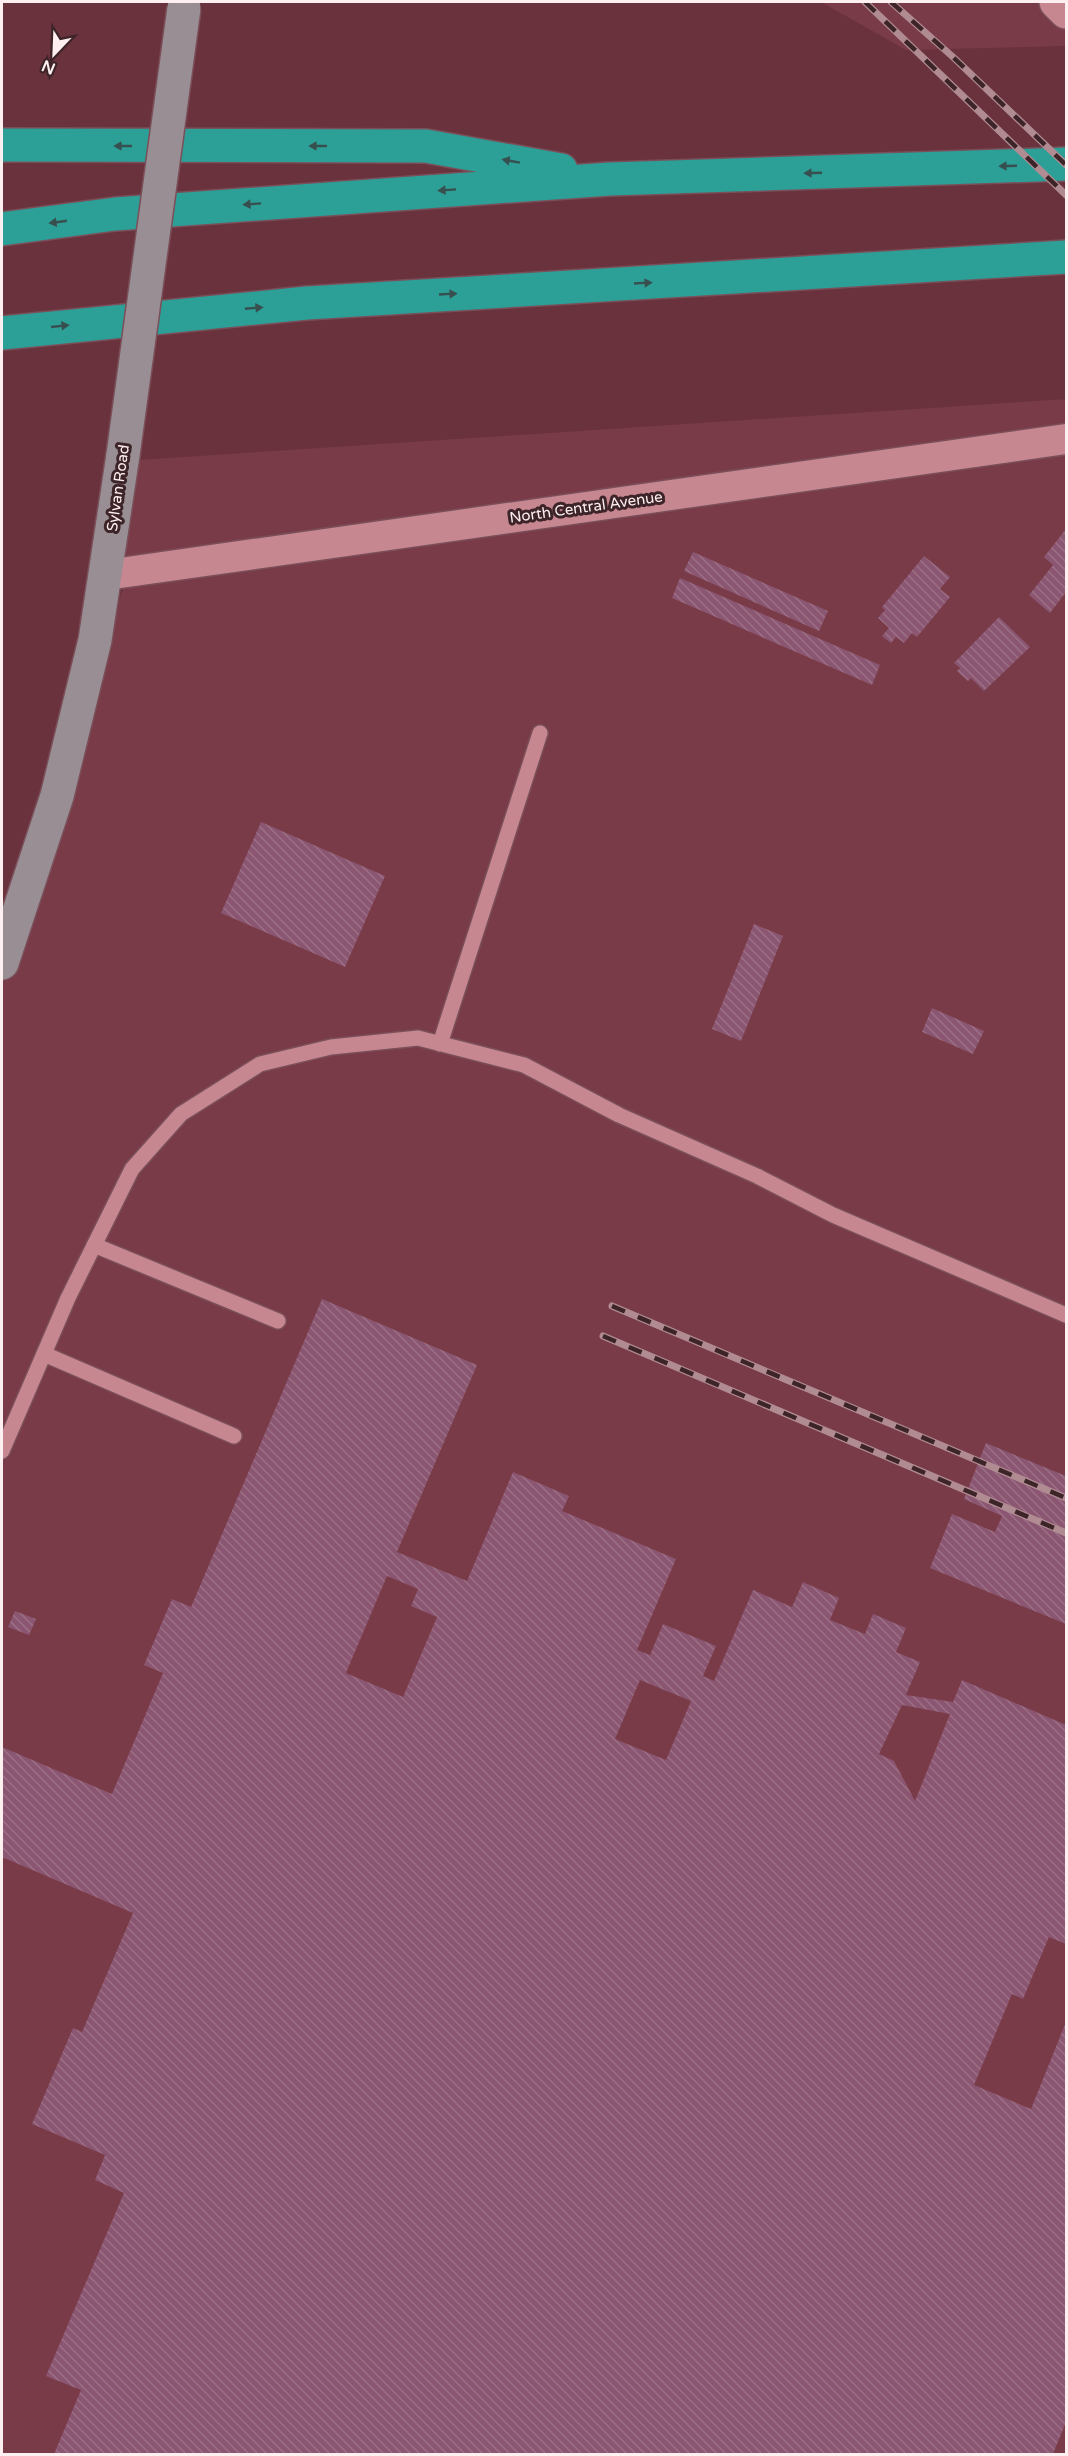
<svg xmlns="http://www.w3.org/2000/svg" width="1068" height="2456" font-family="'Varela Round',sans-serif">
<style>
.built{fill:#793b47}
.building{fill:url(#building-back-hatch);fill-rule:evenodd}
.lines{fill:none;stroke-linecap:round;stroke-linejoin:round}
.service-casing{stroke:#7a4f59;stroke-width:18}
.minor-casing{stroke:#7a4f59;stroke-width:33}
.tertiary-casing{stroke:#7a4f59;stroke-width:36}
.secondary-casing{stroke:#7a4f59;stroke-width:36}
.motorway-casing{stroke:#7a4f59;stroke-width:36}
.service{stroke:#c78791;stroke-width:15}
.minor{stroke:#c78791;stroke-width:30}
.tertiary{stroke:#c78791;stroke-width:33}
.secondary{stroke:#988e93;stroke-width:33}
.motorway{stroke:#2c9f97;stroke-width:33}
.rail-casing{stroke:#b08c92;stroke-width:7}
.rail{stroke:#3d2428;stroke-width:4.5;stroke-dasharray:14;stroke-linecap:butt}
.secondary-bridge-casing{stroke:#7a4f59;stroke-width:36;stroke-linecap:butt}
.secondary-bridge{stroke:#988e93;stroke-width:33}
.oneway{fill:#374f4f}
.labels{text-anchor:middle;stroke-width:6;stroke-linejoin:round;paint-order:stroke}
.street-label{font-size:15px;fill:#feeff1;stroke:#3d2428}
</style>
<defs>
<pattern id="building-back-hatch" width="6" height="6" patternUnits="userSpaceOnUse" patternTransform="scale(1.5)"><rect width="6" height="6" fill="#8b5671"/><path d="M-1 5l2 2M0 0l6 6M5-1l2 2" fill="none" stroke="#9c6f86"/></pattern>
</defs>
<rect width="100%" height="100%" fill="#69323d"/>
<path class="built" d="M821,2H1066V46L906,50Z
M1066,399V2454H2V974L123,589L122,461Z"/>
<path class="building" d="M1066,529V592L1050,613L1029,595L1053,565L1044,557Z
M693,552L828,611L819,631L684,571Z
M924,556L950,577L940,589L950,597L917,637L912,633L904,643L896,637L891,643L882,636L889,628L878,618L885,610L882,607Z
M680,578L880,665L872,685L672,598Z
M999,617L1030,647L984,691L971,678L968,681L957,671L960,668L954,663Z
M261,822L385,876L345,967L221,913Z
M754,924L783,936L741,1041L712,1029Z
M932,1008L984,1031L973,1054L922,1032Z
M322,1299L477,1365L397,1552L467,1581L513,1472L569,1496L562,1511L676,1559L637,1650L650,1655L663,1624L716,1646L703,1676L714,1681L753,1590L792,1607L803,1582L839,1598L830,1620L865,1634L873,1614L906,1628L896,1652L920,1662L906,1695L953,1702L962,1680L1066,1725V1944L1049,1937L1023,1999L1012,1994L974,2085L1031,2109L1066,2022V2422L1053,2454H54L81,2390L46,2376L124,2193L95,2180L105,2155L32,2124L73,2028L82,2032L133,1913L2,1857V1747L112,1794L163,1673L144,1665L172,1599L191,1607ZM387,1576L418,1589L411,1606L437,1617L403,1697L346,1673ZM640,1680L691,1701L666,1760L615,1739ZM902,1705L950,1714L915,1801L894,1761L879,1754Z
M986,1443L1066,1476V1624L930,1568L952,1514L995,1532L1002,1516L964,1499Z
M15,1611L36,1619L29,1635L8,1627Z"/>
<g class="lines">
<defs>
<path id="service" d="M440,1044L540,733
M94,1245L278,1321
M44,1354L234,1436
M2,1451L68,1298L132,1169L181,1114L260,1064L331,1047L418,1038L524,1065L619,1115L757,1176L833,1215L1066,1315"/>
<path id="minor" d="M106,575L1066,439"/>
<path id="tertiary" d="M1056,2L1066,12"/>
<path id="secondary" d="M2,963L57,796L95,640L123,455"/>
<path id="motorway" d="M2,145L426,146L561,170
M2,229L115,214L610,179L1066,164
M2,333L307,303L1066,257"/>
</defs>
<use href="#service" class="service-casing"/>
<use href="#minor" class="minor-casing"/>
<use href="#tertiary" class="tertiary-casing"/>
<use href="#secondary" class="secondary-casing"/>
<use href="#motorway" class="motorway-casing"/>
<use href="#service" class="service"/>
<use href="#minor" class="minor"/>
<use href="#tertiary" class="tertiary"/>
<use href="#secondary" class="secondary"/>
<use href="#motorway" class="motorway"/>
<defs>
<path id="rail" d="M865,2L1066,195
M891,2L953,57L1066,165
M612,1306L1066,1498
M603,1336L1066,1533"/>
</defs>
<use href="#rail" class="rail-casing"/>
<use href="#rail" class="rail"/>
<defs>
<path id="secondary-bridge" d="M123,455L184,8"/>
</defs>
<use href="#secondary-bridge" class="secondary-bridge-casing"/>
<use href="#secondary-bridge" class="secondary-bridge"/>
</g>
<defs><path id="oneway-solid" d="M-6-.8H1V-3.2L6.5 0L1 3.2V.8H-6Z" transform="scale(1.5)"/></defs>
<g class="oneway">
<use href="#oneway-solid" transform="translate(123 146) rotate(-180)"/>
<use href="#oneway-solid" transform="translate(318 146) rotate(-180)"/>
<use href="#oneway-solid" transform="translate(511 161) rotate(-170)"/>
<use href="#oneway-solid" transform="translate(1008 166) rotate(178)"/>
<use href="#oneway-solid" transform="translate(813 173) rotate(178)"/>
<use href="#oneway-solid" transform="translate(447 190) rotate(176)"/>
<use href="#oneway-solid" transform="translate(252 204) rotate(176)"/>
<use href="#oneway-solid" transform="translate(58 222) rotate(172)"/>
<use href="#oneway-solid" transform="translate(643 283) rotate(-3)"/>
<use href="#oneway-solid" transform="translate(448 294) rotate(-3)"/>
<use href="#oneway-solid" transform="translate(254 308) rotate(-5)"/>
<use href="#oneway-solid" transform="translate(60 326) rotate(-6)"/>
</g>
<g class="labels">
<g class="street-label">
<text transform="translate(118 488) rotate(-82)" y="5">Sylvan Road</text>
<text transform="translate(586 507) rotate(-8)" y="5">North Central Avenue</text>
</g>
</g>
<rect width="1068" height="2456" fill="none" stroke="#feeff1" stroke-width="6"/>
<g transform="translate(54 54) rotate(203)" stroke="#3d2428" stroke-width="4.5" paint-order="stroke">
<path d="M0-4.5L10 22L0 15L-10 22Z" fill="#feeff1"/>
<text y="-9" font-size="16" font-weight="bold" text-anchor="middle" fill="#feeff1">N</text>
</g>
</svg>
